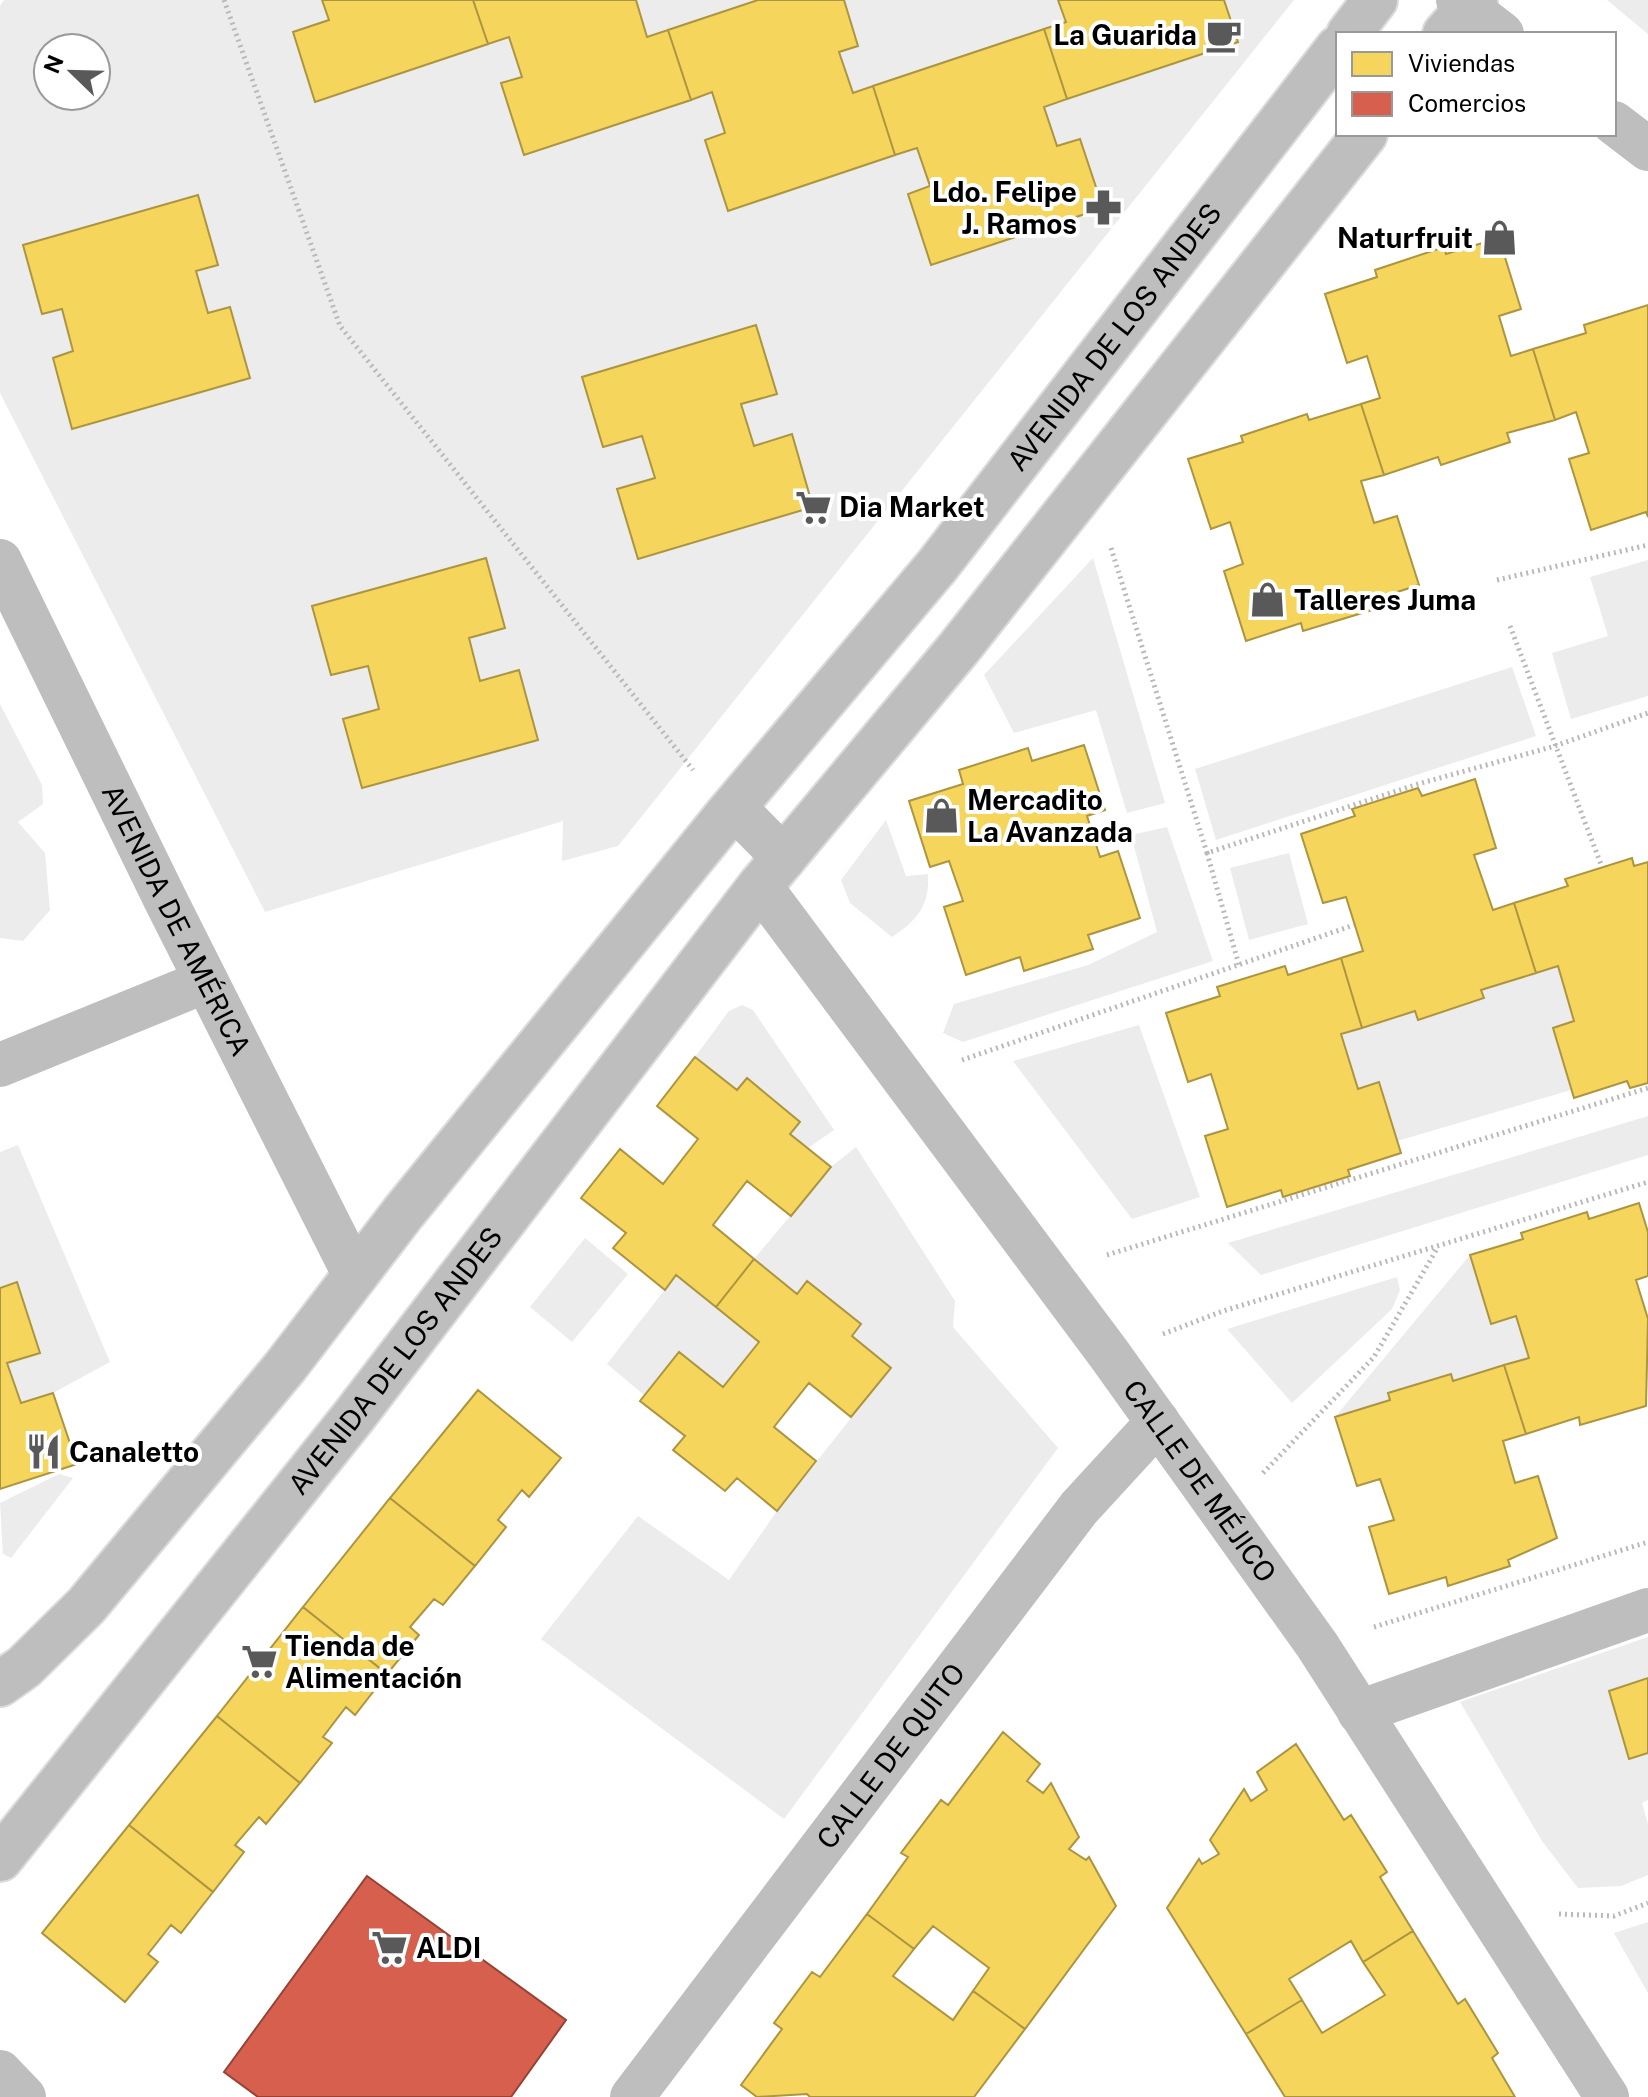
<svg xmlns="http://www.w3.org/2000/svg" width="1648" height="2097" font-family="'Public Sans',sans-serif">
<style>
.green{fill:#ececec;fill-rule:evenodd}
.homes{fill:#f6d55c;stroke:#ac9540;stroke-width:2}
.shops{fill:#d6604d;stroke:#964336;stroke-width:2}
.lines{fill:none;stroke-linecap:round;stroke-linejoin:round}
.major-casing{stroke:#dbdbdb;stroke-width:48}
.path{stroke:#b9b9b9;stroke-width:5;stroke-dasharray:2 4;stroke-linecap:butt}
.minor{stroke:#bebebe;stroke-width:44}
.major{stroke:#bebebe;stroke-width:44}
.labels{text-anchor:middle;stroke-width:8;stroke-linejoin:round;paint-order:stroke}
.poi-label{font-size:28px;font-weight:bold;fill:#000;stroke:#fff;text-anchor:start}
.street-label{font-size:28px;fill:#000;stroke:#fff}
</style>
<rect width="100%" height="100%" fill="#fff"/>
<path class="green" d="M4,0H322L329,20L293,32L316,101L509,37L522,77L501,84L524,154L712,92L725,133L705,141L728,211L917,148L930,186L908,194L931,265L1103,208L1080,140L1057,146L1044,107L1237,42L1224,0H1294L618,846L562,861L563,821L265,912L0,393V6ZM48,48H96V96H48ZM197,195L217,264L196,271L208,313L230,308L250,378L73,429L53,358L73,351L62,309L42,314L23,245ZM756,325L777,393L741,404L754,446L792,435L639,558L617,489L655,478L642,436L603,447L582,377ZM486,558L469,638L480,681L519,670L538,739L362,788L343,719L379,709L368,666L331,675L312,606Z
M636,0H758L647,37Z
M844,0H1058L1066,22L853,93L839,52L858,45Z
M1607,0H1648V34Z
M1093,558L1165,803L1127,813L1096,710L1014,733L984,675Z
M1648,560V696L1571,719L1552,653L1608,636L1590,577Z
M1512,667L1536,736L1216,840L1195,769Z
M0,704L42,785L43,804L18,822L45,853L50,910L23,941L0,938Z
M886,820L906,876L928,874C930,905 917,921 892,937L850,903L841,880Z
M1167,827L1213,961L963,1042L943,1033L954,1004L1088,965L1157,932L1131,835Z
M1289,853L1308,924L1249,940L1230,868Z
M1558,966L1574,1021L1553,1029L1571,1090L1397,1141L1379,1083L1358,1089L1341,1034L1415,1011L1418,1020L1481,990Z
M742,1005L753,1010L834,1130L808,1148L790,1134L800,1122L747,1079L737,1090L695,1057L729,1011Z
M1139,1025L1200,1197L1132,1219L1013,1061Z
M1648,1116V1155L1261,1275L1228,1243Z
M18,1145L110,1362L53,1393L21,1403L7,1363L39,1353L17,1283L0,1288V1152Z
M856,1147L955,1301L953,1327L1058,1448L784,1819L541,1639L638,1516L729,1580L777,1511L891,1368L852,1336L861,1323L808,1281L797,1294L754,1259L831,1167Z
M585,1238L628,1274L572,1342L530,1307Z
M1470,1255L1516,1316L1529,1358L1453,1381L1450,1374L1389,1393L1390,1400L1335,1417Z
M676,1275L759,1342L723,1387L679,1352L644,1395L607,1364Z
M1397,1277L1400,1290L1392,1309L1292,1403L1227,1329Z
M59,1474L73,1478L11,1558L3,1554L0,1503Z
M1648,1637V1678L1609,1691L1629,1759L1648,1753V1800L1642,1803L1648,1824V1875L1621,1886L1578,1888L1542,1841L1460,1702Z
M1648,1922V1993L1614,1933Z"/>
<path class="homes" d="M322,0H473L488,44L315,102L293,32L329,20Z
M473,0H636L647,37L668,30L691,100L524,155L501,83L522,77L509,37L488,44Z
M758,0H844L858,46L839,52L853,93L873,86L895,155L728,211L705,140L725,133L712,92L691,100L668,30Z
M1058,0H1224L1238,42L1067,99L1044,29L1066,22Z
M1044,29L1067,99L1044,107L1057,146L1080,139L1103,208L931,265L908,194L930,186L917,148L895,155L873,86Z
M198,195L218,265L196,271L208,313L230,307L250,378L72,429L53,358L73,351L62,309L42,314L23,245Z
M1499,238L1521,309L1499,316L1511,356L1533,349L1555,420L1507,433L1510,442L1441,465L1438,457L1384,475L1361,404L1380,398L1367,356L1347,363L1325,294L1377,277L1375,270L1444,247L1446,254Z
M1648,305V517L1646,512L1591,530L1569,459L1589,453L1576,412L1555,420L1533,349L1586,333L1584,325Z
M756,325L777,394L741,404L754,446L792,434L813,507L638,559L617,489L655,478L642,436L603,447L582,377Z
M1361,404L1384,475L1361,481L1374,523L1397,516L1419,585L1369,601L1372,610L1303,631L1301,623L1246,641L1224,571L1243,564L1230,522L1211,529L1188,459L1243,442L1241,436L1307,414L1309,420Z
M486,558L505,628L469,638L480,681L519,670L538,740L362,788L343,719L379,709L368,666L331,675L312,606Z
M1084,745L1105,810L1087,816L1100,857L1118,851L1140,918L1088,935L1093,949L1024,971L1020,957L966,975L944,907L963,901L949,861L930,867L909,801L963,784L959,770L1028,748L1032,761Z
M1475,779L1496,848L1474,855L1493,910L1514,903L1536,973L1481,990L1484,998L1418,1020L1415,1011L1362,1028L1341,958L1363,951L1346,897L1323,903L1301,834L1355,816L1352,809L1418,788L1422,796Z
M1632,858L1634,866L1648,862V1083L1630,1088L1627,1081L1574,1098L1553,1028L1574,1021L1558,966L1536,973L1514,903L1568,886L1565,879Z
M1341,958L1362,1028L1341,1034L1358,1089L1379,1082L1401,1153L1348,1170L1350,1176L1283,1197L1281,1190L1227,1207L1205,1136L1228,1129L1211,1074L1188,1082L1166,1013L1220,996L1217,987L1285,966L1288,975Z
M695,1057L737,1090L747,1078L800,1122L790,1134L831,1167L791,1216L747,1181L713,1225L754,1259L716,1307L676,1275L665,1290L613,1248L626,1233L581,1198L620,1149L663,1184L698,1139L657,1106Z
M1639,1203L1648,1232V1276L1636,1280L1648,1319L1646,1406L1580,1425L1579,1417L1526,1434L1504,1365L1529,1358L1516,1316L1491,1324L1470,1255L1523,1239L1521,1233L1587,1212L1589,1219Z
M754,1259L797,1294L807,1281L861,1324L852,1336L891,1368L851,1417L809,1383L774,1427L816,1461L777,1511L737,1478L725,1491L673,1450L685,1436L640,1401L679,1352L723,1387L759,1342L716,1307Z
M17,1282L40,1353L7,1363L21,1403L53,1393L77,1464L0,1489V1288Z
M1504,1365L1526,1434L1503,1441L1515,1483L1538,1476L1557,1538L1508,1560L1510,1566L1448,1586L1446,1577L1389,1594L1369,1527L1394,1520L1380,1479L1357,1486L1335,1417L1390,1400L1388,1393L1451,1374L1453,1381Z
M478,1390L561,1458L529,1497L522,1490L498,1520L506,1527L475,1566L390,1498Z
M390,1498L475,1566L443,1605L434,1599L410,1627L419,1635L387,1674L303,1607Z
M303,1607L387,1674L355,1715L346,1707L323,1737L332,1743L300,1783L217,1716Z
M1648,1678V1753L1629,1759L1609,1691Z
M217,1716L300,1783L266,1824L259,1817L235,1845L244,1852L213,1892L129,1825Z
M1003,1732L1040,1764L1027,1781L1043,1793L1051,1783L1079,1837L1069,1849L1086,1860L1089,1857L1116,1906L1025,2029L973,1991L989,1968L933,1926L914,1949L867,1914L908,1857L901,1853L941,1800L948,1805Z
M1296,1744L1344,1820L1351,1815L1387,1872L1380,1877L1413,1931L1363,1962L1351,1941L1289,1979L1302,2000L1246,2034L1167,1908L1199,1859L1202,1864L1219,1854L1210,1840L1244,1789L1251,1801L1267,1790L1257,1772Z
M129,1825L213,1892L181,1933L171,1925L148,1954L158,1962L125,2002L42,1933Z
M867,1914L914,1949L893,1976L953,2020L973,1991L1025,2029L974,2097H810L807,2094L757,2097L741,2085L782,2029L774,2023L812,1972L820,1977Z
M1413,1931L1458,2004L1465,1999L1498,2053L1492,2058L1515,2097H1285L1246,2034L1302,2000L1322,2033L1385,1995L1363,1962Z"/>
<path class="shops" d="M367,1876L566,2020L511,2097H258L224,2072Z"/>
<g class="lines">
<defs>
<g id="major">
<path d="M1349,34L1375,0"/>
<path d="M1445,34L1475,0"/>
<path id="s4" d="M0,1684L24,1667L86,1606L285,1367L403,1213L727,815L937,566L1338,48"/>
<path id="s5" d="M0,1859L354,1416L760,886L959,648L1365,134"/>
</g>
</defs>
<use href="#major" class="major-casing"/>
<path class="path" d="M224,0L340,326L693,770
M1111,548L1207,853L1418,784L1555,746L1648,713
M1497,580L1648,545
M1510,626L1602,867
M1207,853L1239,965
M962,1060L1354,925
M1107,1255L1648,1088
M1163,1334L1223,1311L1648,1182
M1263,1473L1374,1357L1438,1247
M1374,1627L1648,1542
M1559,1914L1614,1916L1648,1903"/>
<g class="minor">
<path d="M1458,0L1502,34"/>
<path d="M1614,123L1648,149"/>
<path id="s1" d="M0,561L167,903L355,1276"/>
<path d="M734,807L784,858"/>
<path id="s2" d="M760,886L1109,1354L1317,1645L1607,2097"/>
<path d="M0,1065L206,981"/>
<path d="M1359,1712L1648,1610"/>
<path d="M0,2072L24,2097"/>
<path id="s3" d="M632,2097L1079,1508L1158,1422"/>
</g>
<use href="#major" class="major"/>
</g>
<defs>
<symbol id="cafe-bare" viewBox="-9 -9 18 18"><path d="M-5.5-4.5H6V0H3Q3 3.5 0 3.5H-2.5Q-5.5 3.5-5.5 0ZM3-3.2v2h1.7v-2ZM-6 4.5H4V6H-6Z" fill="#595959" stroke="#fff" stroke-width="2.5" paint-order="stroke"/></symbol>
<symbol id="pharmacy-bare" viewBox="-9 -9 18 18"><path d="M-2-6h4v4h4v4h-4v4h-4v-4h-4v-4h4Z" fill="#595959" stroke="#fff" stroke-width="2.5" paint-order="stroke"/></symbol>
<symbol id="shop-bare" viewBox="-9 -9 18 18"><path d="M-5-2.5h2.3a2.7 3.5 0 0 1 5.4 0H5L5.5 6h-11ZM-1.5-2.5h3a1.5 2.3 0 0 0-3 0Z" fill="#595959" stroke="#fff" stroke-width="2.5" paint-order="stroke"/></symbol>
<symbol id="supermarket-bare" viewBox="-9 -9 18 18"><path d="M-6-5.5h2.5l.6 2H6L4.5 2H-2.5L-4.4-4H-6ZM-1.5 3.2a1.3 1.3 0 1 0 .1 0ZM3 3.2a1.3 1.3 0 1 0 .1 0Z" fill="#595959" stroke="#fff" stroke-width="2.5" paint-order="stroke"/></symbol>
<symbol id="restaurant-bare" viewBox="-9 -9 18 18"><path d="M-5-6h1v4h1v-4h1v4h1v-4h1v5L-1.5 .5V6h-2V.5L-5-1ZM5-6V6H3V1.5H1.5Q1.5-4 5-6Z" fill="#595959" stroke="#fff" stroke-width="2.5" paint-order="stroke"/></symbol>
</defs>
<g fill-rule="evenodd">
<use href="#cafe-bare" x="1198" y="10" width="51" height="51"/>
<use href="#pharmacy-bare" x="1078" y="182" width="51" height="51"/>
<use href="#shop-bare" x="1474" y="212" width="51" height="51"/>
<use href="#supermarket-bare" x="788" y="482" width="51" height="51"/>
<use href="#shop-bare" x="1242" y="574" width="51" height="51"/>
<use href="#shop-bare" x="916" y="790" width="51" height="51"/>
<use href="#restaurant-bare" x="18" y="1426" width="51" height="51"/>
<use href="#supermarket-bare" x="234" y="1636" width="51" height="51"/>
<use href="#supermarket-bare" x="364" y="1922" width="51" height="51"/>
</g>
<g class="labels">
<g class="poi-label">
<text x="1197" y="45" text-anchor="end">La Guarida</text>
<text x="1077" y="202" text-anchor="end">Ldo. Felipe<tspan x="1077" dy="32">J. Ramos</tspan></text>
<text x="1473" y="248" text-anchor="end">Naturfruit</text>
<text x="839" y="517">Dia Market</text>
<text x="1294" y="610">Talleres Juma</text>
<text x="967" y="810">Mercadito<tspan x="967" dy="32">La Avanzada</tspan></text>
<text x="69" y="1462">Canaletto</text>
<text x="285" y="1656">Tienda de<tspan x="285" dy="32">Alimentación</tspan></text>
<text x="416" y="1958">ALDI</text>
</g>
<g class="street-label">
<text dy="10" stroke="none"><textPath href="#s4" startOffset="1750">AVENIDA DE LOS ANDES</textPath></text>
<text dy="10" stroke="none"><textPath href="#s1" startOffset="400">AVENIDA DE AMÉRICA</textPath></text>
<text dy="10" stroke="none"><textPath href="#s5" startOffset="636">AVENIDA DE LOS ANDES</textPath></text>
<text dy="10" stroke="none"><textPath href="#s2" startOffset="740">CALLE DE MÉJICO</textPath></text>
<text dy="10" stroke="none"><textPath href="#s3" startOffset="428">CALLE DE QUITO</textPath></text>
</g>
</g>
<rect x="1336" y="32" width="280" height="104" fill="#ffffff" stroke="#999999" stroke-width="2"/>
<rect x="1352" y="52" width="40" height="24" fill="#f6d55c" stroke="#999999" stroke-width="2"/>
<text x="1408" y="72" font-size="24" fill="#000000">Viviendas</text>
<rect x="1352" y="92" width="40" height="24" fill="#d6604d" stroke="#999999" stroke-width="2"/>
<text x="1408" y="112" font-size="24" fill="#000000">Comercios</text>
<g transform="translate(72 72) rotate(293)"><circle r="38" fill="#ffffff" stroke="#999999" stroke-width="2"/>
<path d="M0-6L14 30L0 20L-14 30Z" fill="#595959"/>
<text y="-12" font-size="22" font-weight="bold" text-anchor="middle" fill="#000000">N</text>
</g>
</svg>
